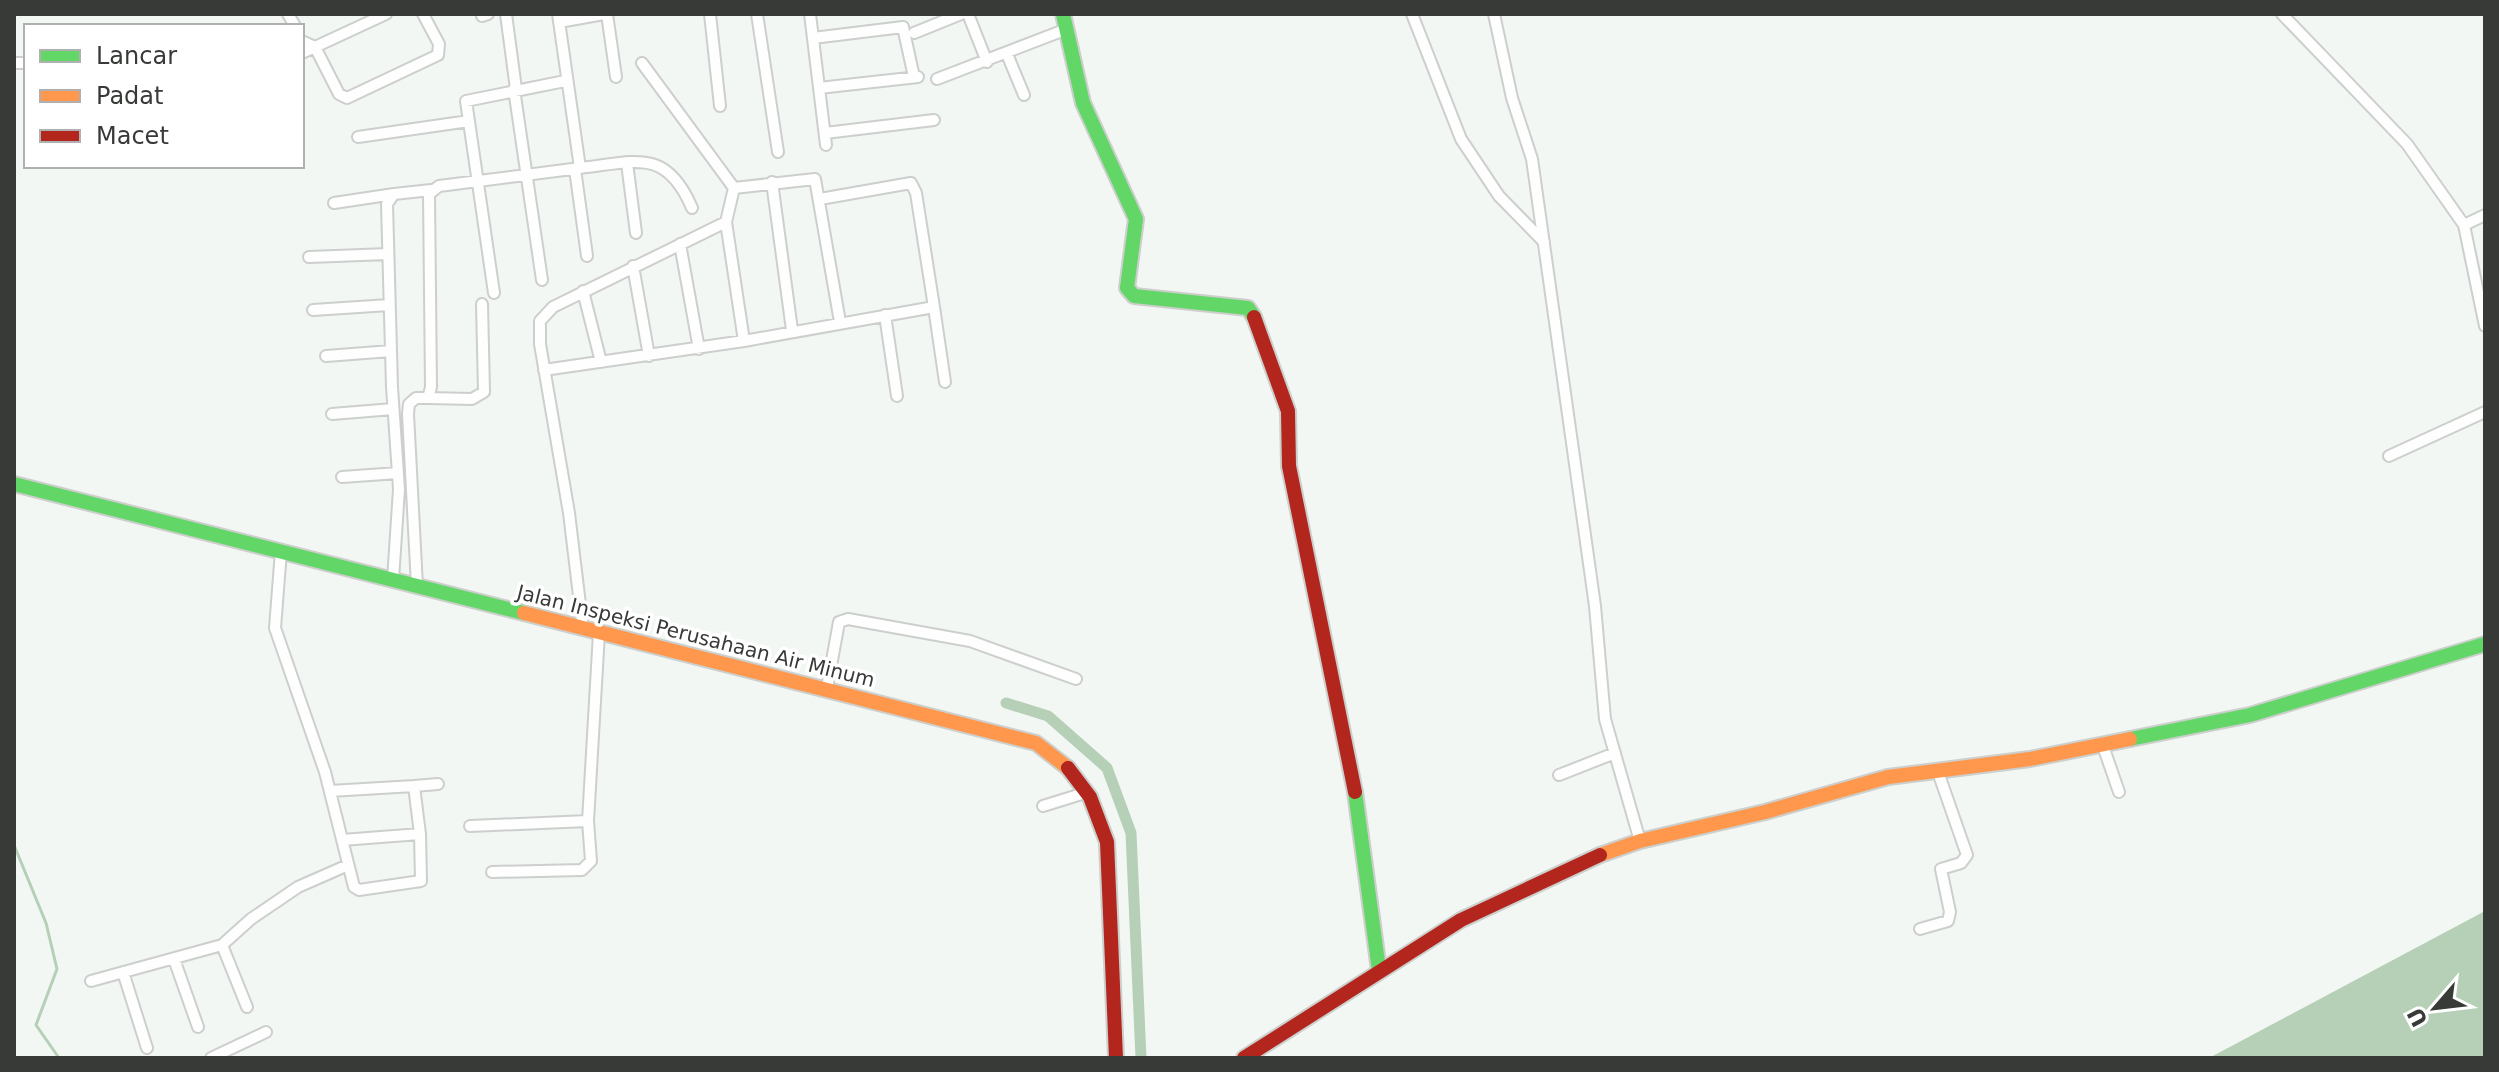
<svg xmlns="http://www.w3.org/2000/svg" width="2499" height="1072" font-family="'DejaVu Sans',sans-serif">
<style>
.water{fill:#b5d0b6}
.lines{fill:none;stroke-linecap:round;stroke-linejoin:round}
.stream{stroke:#b5d0b6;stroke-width:3}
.canal{stroke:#b5d0b6;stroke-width:11}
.street-casing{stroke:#cccfcc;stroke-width:14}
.fast-casing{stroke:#cccfcc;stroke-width:18}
.slow-casing{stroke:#cccfcc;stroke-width:18}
.jam-casing{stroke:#cccfcc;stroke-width:18}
.street{stroke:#fdfefd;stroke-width:10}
.fast{stroke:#63d668;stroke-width:14}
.slow{stroke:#ff974d;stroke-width:14}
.jam{stroke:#b3261e;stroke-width:14}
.labels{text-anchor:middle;stroke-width:7;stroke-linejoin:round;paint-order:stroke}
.street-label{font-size:20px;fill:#373a37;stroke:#fff}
</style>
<rect width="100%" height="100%" fill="#f3f7f3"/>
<path class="water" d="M2485,911V1058H2209Z"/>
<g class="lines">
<path class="stream" d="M14,845L46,923L57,969L36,1025L59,1058"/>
<path class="canal" d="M1006,703L1048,716L1107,768L1131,833L1141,1058"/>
<defs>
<path id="street" d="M288,14L295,26
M506,14L516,89
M607,14L616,77
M710,14L720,106
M757,14L778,152
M810,14L826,145
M968,14L987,62
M1412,14L1461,139L1499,196L1544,242
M1494,14L1512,98L1532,159L1595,606L1605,719L1640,841
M2282,14L2407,144L2464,225
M482,16L488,14
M559,22L604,14
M914,33L961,14
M813,38L903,27L914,77
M302,41L315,47L339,94L347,98L438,55L439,44L423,14
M302,53L386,14
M1007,54L1024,95
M14,63H26
M937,79L1067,29
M819,88L918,77
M514,89L542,280
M825,133L934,120
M358,137L469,121
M627,163L636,233
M580,168C635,162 666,147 692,208
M575,169L587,256
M772,182L792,330
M734,188L815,179L840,322
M820,199L911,183L916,193L934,307
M334,203L394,194
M2485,215L2464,225L2485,326
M680,244L699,349
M309,257L388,254
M633,266L649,356
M583,291L601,362
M494,293L466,101L565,81
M313,310L389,305
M885,315L897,396
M744,341L934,307L945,382
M326,356L391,351
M544,370L744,341L726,222L734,188L642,63
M428,398L472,399L484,392L482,304
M332,414L393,409
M2389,456L2485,412
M342,477L398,473
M281,551L275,628L325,772L354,887L359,890L421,881L420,834L342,840
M393,580L399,489L392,387L387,204L394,194L431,190
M417,586L408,414L409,404L416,398H428L431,387L429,194L439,186L580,168L558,14
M583,629L569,513L540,344V321L553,307L726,222
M827,688L839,622L848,619L970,641L1076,679
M2103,746L2119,792
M1559,775L1615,753
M414,786L438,784
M330,791L414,786L420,834
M1043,806L1088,792
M470,826L588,821
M492,872L582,870L591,861L588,821L599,633
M1920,929L1948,921L1950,912L1941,869L1961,863L1967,855L1938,772
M222,945L247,1007
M174,959L198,1027
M123,972L147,1048
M91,981L222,945L251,919L298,887L348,865
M211,1058L266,1032"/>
<path id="fast" d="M1063,14L1083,103L1136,219L1127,288L1134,296L1248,308L1254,317
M14,484L524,613
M2130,739L2250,715L2485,644
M1355,792L1379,970"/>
<path id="slow" d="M524,613L1036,743L1068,768
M1600,855L1640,841L1765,812L1888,777L2030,759L2130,739"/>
<path id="jam" d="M1254,317L1288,411L1289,466L1355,792
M1068,768L1090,797L1107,842L1116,1058
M1244,1058L1461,920L1600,855"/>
</defs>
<use href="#street" class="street-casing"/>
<use href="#fast" class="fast-casing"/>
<use href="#slow" class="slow-casing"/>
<use href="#jam" class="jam-casing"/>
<use href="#street" class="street"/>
<use href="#fast" class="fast"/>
<use href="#slow" class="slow"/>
<use href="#jam" class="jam"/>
</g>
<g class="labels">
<g class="street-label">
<text transform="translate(696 636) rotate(14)" y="7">Jalan Inspeksi Perusahaan Air Minum</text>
</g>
</g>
<rect width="2499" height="1072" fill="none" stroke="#373a37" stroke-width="32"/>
<rect x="24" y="24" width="280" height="144" fill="#ffffff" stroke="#afb0af" stroke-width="2"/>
<rect x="40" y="50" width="40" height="12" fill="#63d668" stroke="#afb0af" stroke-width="2"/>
<text x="96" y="64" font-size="24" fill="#373a37">Lancar</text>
<rect x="40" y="90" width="40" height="12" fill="#ff974d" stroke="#afb0af" stroke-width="2"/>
<text x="96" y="104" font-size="24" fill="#373a37">Padat</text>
<rect x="40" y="130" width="40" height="12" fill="#b3261e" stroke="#afb0af" stroke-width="2"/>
<text x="96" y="144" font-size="24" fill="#373a37">Macet</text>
<g transform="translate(2435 1008) rotate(242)" stroke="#ffffff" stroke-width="6" paint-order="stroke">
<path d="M0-6L14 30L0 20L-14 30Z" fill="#373a37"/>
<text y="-12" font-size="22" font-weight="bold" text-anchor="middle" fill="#373a37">U</text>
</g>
</svg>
